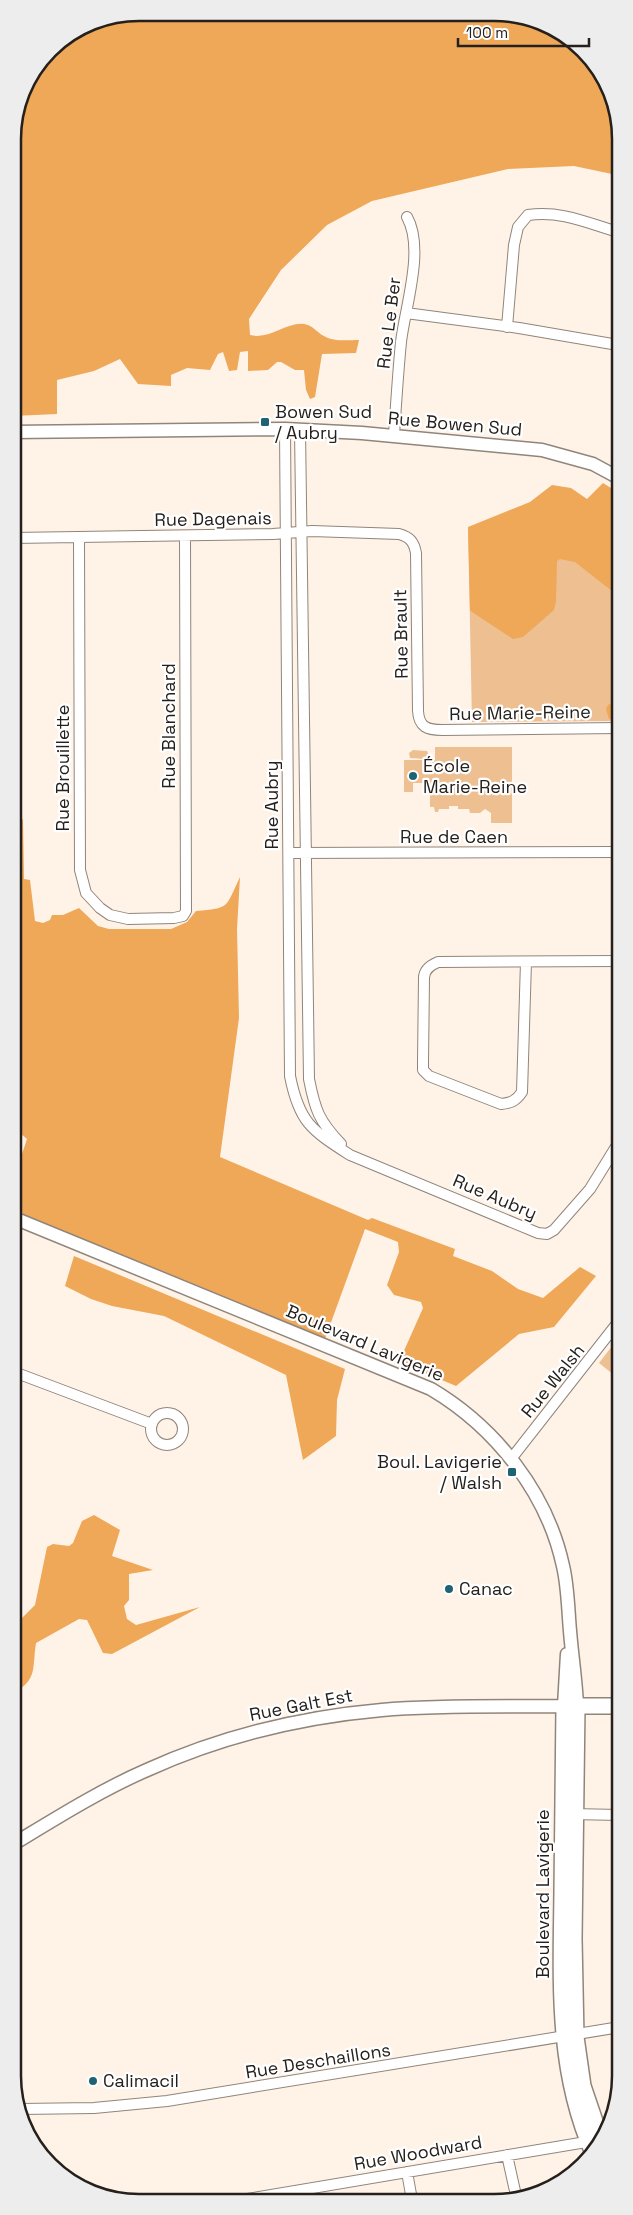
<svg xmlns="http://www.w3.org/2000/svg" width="633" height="2215" font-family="'Space Grotesk',sans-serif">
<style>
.green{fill:#edbf91}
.forest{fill:#efa758}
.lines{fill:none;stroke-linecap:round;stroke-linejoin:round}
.minor-casing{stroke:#90857b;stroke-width:12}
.tertiary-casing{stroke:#90857b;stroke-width:15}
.secondary-casing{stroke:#90857b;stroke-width:18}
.minor{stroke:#fff;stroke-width:10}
.tertiary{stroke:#fff;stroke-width:12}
.secondary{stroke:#fff;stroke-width:15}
.poi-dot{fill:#1d6373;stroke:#fff;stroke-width:2}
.labels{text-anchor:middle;stroke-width:4.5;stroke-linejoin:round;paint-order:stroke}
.street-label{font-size:18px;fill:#25201c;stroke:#fff}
.poi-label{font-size:18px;fill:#25201c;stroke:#fff;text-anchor:start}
.rim{fill:none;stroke:#25201c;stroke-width:2.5}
</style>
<rect width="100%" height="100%" fill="#fff3e8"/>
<path class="green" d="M468,527L619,569V721L472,722Z
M435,747H512V823H491V813L485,809L480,813H470L469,809H458V806H449V809H439L438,812H435L434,807H430V783H413V792H404V760H435Z
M413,750L427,751L429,756L425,759L410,758L409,753Z
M619,1337V1379L599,1363Z"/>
<path class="forest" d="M139,13L519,15L584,50L618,115V146L612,174L574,166L508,169L372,201L327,225L281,270L249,319L250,335C270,340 286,322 304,324C313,325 316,332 324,336C334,342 348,340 359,340L356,353L322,354L315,397L310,399L306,390L304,370H295L281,362H277L268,370L248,371V351L240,352L237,370L229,371L223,352L218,354L210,370L187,368L171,375V386L138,384L120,359L94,371L57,380V414L13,416V131L22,91L50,49L91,22Z
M603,483L619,493V600L617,595L575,562L560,559L557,561L556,601L554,610L523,637L513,639L472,612L470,610L468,527L530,502L552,485L571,488L587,499Z
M615,701L619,702V721L609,719L606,709L608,705Z
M23,819L24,879L30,880L35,921L43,923L50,920L52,915H63L79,908L98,926L109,929H171L187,922L196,911C231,908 225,908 240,877L237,929L239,1018L220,1157L368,1220L372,1218L455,1249L453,1256L492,1271L518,1289L543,1298L580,1267L596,1276L554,1327L519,1334L456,1386L399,1362L423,1308L421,1302L394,1295L387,1285L399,1252L398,1242L365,1229L325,1339L24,1217L14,1191V1178L27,1139L14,1128L21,1100L14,1097V826Z
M74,1256L345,1369L337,1400L336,1436L303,1460L286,1375L164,1316L112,1306L91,1299L65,1286Z
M94,1515L120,1530L112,1556L153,1570L129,1574V1600L124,1606L127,1619L136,1625L200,1607L112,1654L103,1653L87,1620L79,1619L36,1643C32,1668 38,1679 14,1693V1626L35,1605L47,1547L53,1544L69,1546L73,1543L82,1521Z"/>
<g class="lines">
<defs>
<path id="minor" d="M406,313L519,328L618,345
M507,327L514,245L518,227L528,215C560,210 588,223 618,232
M285,429L290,1076C299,1122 311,1130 350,1155L538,1233L547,1234L554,1230L590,1189L619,1142
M300,430L309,1079C315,1110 319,1121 341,1144
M394,435C396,404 398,373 401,342C405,307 425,249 407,217
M79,537L80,870L86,893L100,908L110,915L128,919L174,918L183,916L186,911L185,536
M13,538L273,534L312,531L399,534C410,537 414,542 416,553L418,711C419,727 427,730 442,730L619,728
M289,853L619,852
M526,962L522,1092C516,1101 511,1103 501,1104L429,1076L423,1070V1062L424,978C424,969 431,965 438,962L619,961
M14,1372L152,1424
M151 1429a16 16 0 1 1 32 0a16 16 0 1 1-32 0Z
M511,1459L619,1321
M571,1814L620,1815
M20,2109L94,2108L167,2101L620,2027
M507,2155L517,2200
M407,2172L412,2200
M241,2200L592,2141"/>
<path id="tertiary" d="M13,432L285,429L362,433L542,450L593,464L619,478
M14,1218L431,1389C495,1427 547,1492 563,1566C568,1587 568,1609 570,1631C572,1656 576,1681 577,1706
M15,1843C58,1817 101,1790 147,1770C220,1737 302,1717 382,1710C442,1705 504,1707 564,1706L567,1654"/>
<path id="secondary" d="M577,1706L574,1939L576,2037L583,2086L601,2139
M593,2153C556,2070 561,1981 562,1892C563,1830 563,1768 564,1706H620"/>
</defs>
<use href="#minor" class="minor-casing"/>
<use href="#tertiary" class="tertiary-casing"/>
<use href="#secondary" class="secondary-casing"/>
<use href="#minor" class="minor"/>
<use href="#tertiary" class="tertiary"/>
<use href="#secondary" class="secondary"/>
</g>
<g class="poi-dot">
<rect x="260" y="417" width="10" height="10" rx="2.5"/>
<circle cx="413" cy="776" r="5"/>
<rect x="507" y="1467" width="10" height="10" rx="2.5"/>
<circle cx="449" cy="1589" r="5"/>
<circle cx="93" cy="2081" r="5"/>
</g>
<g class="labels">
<g class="street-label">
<text transform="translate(389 323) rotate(-83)" y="6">Rue Le Ber</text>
<text transform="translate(455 424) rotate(5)" y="6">Rue Bowen Sud</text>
<text transform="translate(213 519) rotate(-1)" y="6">Rue Dagenais</text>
<text transform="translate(401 634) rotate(-91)" y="6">Rue Brault</text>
<text transform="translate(520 713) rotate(-1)" y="6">Rue Marie-Reine</text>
<text transform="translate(169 726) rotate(-90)" y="6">Rue Blanchard</text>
<text transform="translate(63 768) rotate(-90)" y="6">Rue Brouillette</text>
<text transform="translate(272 805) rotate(-90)" y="6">Rue Aubry</text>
<text x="454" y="843">Rue de Caen</text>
<text transform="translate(495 1197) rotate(23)" y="6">Rue Aubry</text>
<text transform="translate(365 1343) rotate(23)" y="6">Boulevard Lavigerie</text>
<text transform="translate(553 1381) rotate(-51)" y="6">Rue Walsh</text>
<text transform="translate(301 1705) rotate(-11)" y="6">Rue Galt Est</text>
<text transform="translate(543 1894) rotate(-90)" y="6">Boulevard Lavigerie</text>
<text transform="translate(318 2061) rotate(-9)" y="6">Rue Deschaillons</text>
<text transform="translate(418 2153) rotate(-10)" y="6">Rue Woodward</text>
</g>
<g class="poi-label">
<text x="275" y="418">Bowen Sud<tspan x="275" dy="21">/ Aubry</tspan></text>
<text x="423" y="772">École<tspan x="423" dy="21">Marie-Reine</tspan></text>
<text x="502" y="1468" text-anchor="end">Boul. Lavigerie<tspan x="502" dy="21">/ Walsh</tspan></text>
<text x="459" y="1595">Canac</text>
<text x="103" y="2087">Calimacil</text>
</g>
</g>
<path d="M0 0H633V2215H0ZM139 21H494A118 118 0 0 1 612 139V2076A118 118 0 0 1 494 2194H139A118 118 0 0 1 21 2076V139A118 118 0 0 1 139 21Z" fill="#eeeded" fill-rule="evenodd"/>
<path class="rim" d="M139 21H494A118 118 0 0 1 612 139V2076A118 118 0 0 1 494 2194H139A118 118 0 0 1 21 2076V139A118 118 0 0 1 139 21Z"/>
<path d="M458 38v8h131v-8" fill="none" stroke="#25201c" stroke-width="2.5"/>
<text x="466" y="38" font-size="15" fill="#25201c" stroke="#ffffff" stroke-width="4" paint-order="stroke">100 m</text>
</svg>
